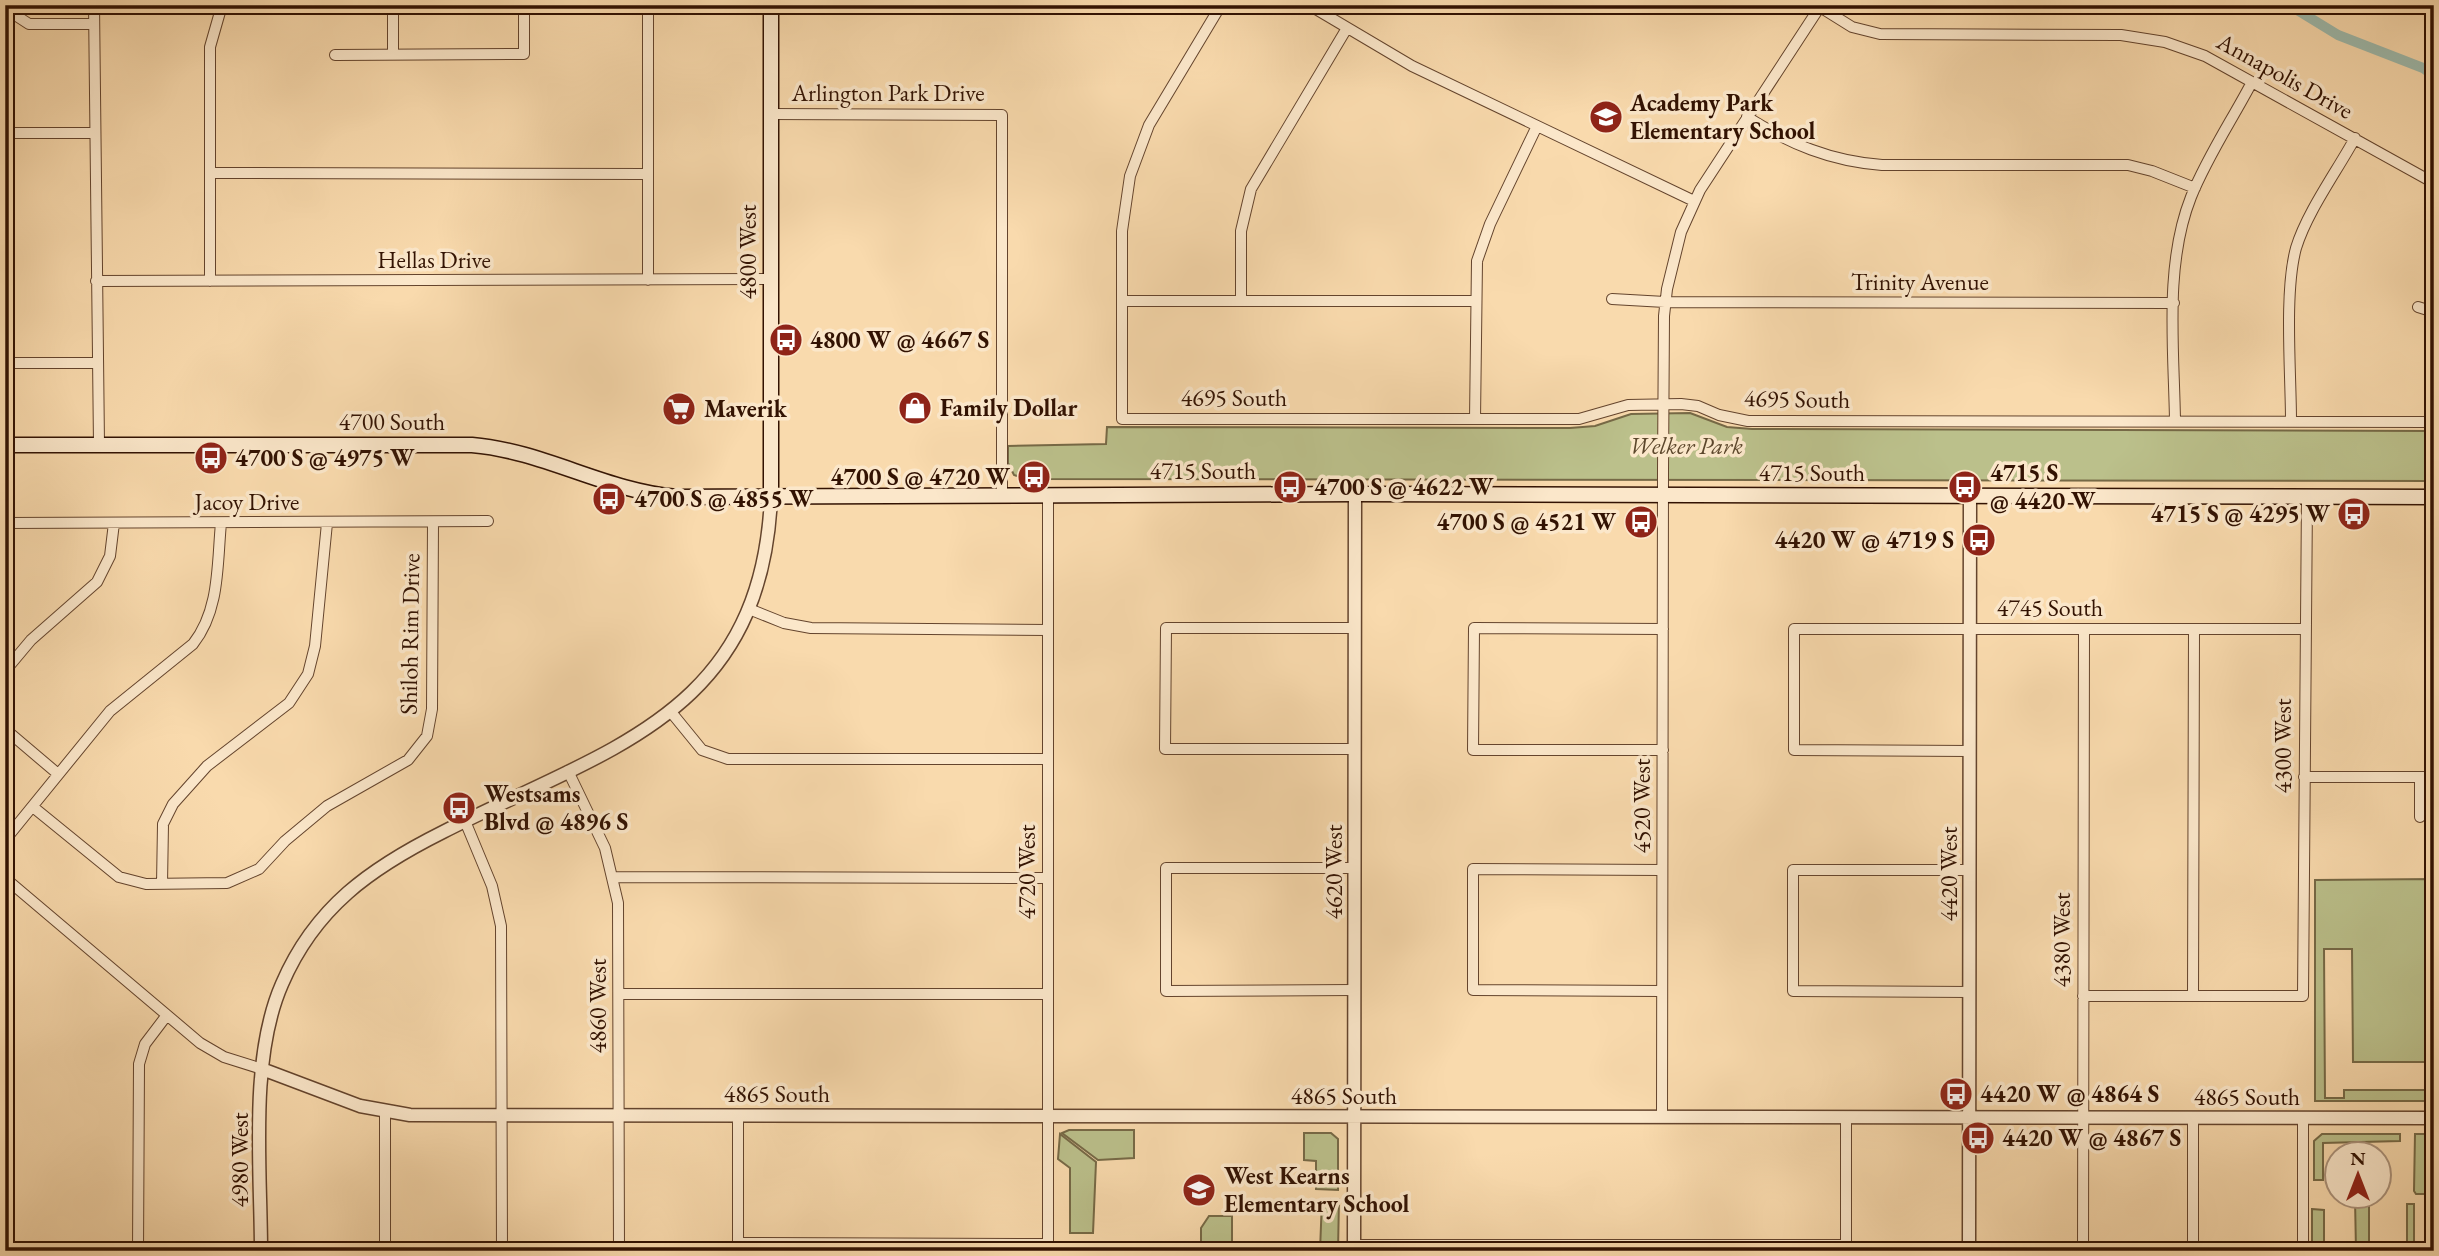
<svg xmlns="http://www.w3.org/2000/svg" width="2439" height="1256" font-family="'EB Garamond',serif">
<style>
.green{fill:#bbc08b;stroke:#766946;stroke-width:2}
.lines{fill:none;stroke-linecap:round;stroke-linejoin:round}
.canal{stroke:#9ebaac;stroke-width:10}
.minor-casing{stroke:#64442d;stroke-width:12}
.tertiary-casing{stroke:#64442d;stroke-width:15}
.secondary-casing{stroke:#321202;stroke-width:17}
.minor{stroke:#fbe7ca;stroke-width:10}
.tertiary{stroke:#fbe7ca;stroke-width:12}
.secondary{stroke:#fbe7ca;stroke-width:14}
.labels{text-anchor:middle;stroke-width:7;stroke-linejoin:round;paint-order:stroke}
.street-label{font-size:24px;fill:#321202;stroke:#fbe7ca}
.poi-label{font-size:24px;font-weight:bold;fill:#321202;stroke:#fbe7ca;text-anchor:start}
.park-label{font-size:24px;font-style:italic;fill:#5b462b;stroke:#fbe7ca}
</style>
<rect width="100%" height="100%" fill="#f9daad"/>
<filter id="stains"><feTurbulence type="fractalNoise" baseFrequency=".00286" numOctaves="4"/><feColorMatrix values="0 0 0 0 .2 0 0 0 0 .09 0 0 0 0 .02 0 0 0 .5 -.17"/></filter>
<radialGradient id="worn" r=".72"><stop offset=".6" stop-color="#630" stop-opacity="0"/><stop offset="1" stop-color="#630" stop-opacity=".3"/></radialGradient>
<path class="green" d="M1690,413L1727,427L1752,429L2434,431V481L1026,479L1014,475L1008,463V446L1106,444L1107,427L1570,428L1595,426L1631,414Z
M2434,879V1062H2353L2352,949H2324L2325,1098H2344V1090H2434V1101H2315V880Z
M1069,1130H1134V1158L1098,1160L1062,1133Z
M1304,1133H1331L1338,1139V1190L1316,1189V1161L1304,1160Z
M1060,1134L1096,1162L1093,1233H1070V1168L1058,1159Z
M2322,1134H2400V1141L2323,1143V1180H2314V1141Z
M2415,1134H2434V1194H2416L2414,1191Z
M2355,1198L2369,1200V1251H2356Z
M1322,1199H1339L1338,1251H1320Z
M2407,1204H2414V1251H2407Z
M2312,1209L2324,1210V1251H2312Z
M1209,1216H1232V1246L1228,1247L1227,1251H1201V1228Z"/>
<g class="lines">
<path class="canal" d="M2289,5L2338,35L2423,68L2434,76"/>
<defs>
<path id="minor" d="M94,5L99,444
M393,5V54
M648,5V280
M1221,5L1149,125L1130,176L1122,231V419H1579L1628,405L1681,404L1698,406L1719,415L1748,421L2434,422
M1309,5L1412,66L1694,201
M1820,7L1852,27L1880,34L2121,35L2165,42L2205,56L2434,183
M9,11L29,24H94
M335,55L524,54V5
M771,114L1002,115V495
M1747,117C1790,144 1830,161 1882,165H2128L2152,171L2195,188
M5,133H94
M210,173L648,174
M96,281L771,279
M210,281V47L222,5
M1612,299L1665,302L2174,303
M1122,301H1475
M1241,301V231L1251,189L1347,28
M2418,307L2434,312
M5,363H98
M1475,419L1477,261L1490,224L1537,126
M2175,421C2174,349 2164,265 2191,197C2207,157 2232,120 2252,82
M2291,421C2291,373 2284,292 2296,248C2307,212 2337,171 2355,138
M5,523L488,521
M749,609L784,623L811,628L1048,630
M1355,628H1166L1165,749H1355
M5,671L31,640L97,582L110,556L114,523
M671,712L702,750L728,759H1048
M5,729L58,774
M1663,750H1473L1474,628L1663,629
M1970,751L1794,750V629H2306
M568,771L605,848L618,903L619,1251
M2304,777H2434
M33,807L119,877L146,884L227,883L259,869L285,841L327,806L408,760L427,736L432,709L433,522
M2420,817V777
M465,821L492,886L501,926L502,1251
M5,840L110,711L193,644C220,610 217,564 221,523
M614,877L1048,878
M5,878L200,1043L224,1057L262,1069
M162,884L163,824L173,804L207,766L289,703L308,674L315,646L327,523
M1354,990L1166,991V868H1355
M1662,991L1473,990V869L1662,870
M1970,992L1793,991V870H1970
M620,994H1048
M2083,996H2303L2307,497
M2193,996L2194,629
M1662,1117L1663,470L1664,316L1667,289L1681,232L1700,190L1821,5
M2193,1117V1251
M2303,1118V1251
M738,1243L1048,1244
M1354,1245H1846
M1846,1250V1117
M138,1251L139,1064L145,1044L167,1015
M385,1251V1113
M738,1251V1115
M1048,1251V494
M2083,1251L2084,630"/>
<path id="tertiary" d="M262,1069L360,1106L410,1115L2434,1118
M261,1251C261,1169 249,1059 282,984C315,907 371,868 443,832C607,748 761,716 771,498
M1354,1251L1355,494
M1969,1251L1970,496"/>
<path id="secondary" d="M5,445H472C544,451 605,491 677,497L1355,494L2434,497
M771,498V5"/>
</defs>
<use href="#minor" class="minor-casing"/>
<use href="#tertiary" class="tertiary-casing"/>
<use href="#secondary" class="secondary-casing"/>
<use href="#minor" class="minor"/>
<use href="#tertiary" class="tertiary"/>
<use href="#secondary" class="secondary"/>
</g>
<defs>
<symbol id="school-disc" viewBox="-11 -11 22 22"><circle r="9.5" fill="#8f2418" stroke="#fbe7ca"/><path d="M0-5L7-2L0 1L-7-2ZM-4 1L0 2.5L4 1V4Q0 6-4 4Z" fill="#fff"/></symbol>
<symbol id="bus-disc" viewBox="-11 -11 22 22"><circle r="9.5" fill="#8f2418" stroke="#fbe7ca"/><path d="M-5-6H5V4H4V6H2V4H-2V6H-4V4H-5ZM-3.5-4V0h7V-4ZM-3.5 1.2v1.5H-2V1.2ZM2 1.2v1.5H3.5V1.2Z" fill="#fff"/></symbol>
<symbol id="shop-disc" viewBox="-11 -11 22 22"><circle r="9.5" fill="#8f2418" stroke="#fbe7ca"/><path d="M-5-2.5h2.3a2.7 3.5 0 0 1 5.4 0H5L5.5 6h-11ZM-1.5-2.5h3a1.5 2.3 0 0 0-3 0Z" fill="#fff"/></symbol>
<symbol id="supermarket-disc" viewBox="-11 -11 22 22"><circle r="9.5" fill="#8f2418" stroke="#fbe7ca"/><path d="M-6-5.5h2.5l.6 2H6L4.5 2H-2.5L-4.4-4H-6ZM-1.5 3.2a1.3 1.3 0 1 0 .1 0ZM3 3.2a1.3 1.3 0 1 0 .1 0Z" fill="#fff"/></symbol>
</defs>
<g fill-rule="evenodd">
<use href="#school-disc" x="1587" y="98" width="38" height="38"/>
<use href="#bus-disc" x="767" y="321" width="38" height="38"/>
<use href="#shop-disc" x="896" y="389" width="38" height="38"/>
<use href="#supermarket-disc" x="660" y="390" width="38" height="38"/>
<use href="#bus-disc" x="192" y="439" width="38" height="38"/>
<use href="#bus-disc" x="1015" y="458" width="38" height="38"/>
<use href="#bus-disc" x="1271" y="468" width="38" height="38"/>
<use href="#bus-disc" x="1946" y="468" width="38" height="38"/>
<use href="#bus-disc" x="590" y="480" width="38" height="38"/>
<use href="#bus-disc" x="2335" y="495" width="38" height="38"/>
<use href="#bus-disc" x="1622" y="503" width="38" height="38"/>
<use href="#bus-disc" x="1960" y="521" width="38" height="38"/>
<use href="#bus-disc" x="440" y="789" width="38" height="38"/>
<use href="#bus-disc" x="1937" y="1075" width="38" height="38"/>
<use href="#bus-disc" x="1959" y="1119" width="38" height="38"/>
<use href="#school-disc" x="1180" y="1171" width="38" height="38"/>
</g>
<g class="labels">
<g class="street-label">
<text transform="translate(2285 76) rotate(29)" y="8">Annapolis Drive</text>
<text x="888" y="101">Arlington Park Drive</text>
<text transform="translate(748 252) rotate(-90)" y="8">4800 West</text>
<text x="434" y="268">Hellas Drive</text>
<text x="1920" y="290">Trinity Avenue</text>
<text x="1234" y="406">4695 South</text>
<text transform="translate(1797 399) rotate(1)" y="8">4695 South</text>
<text x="392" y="430">4700 South</text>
<text x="1203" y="479">4715 South</text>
<text x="1812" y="481">4715 South</text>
<text x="247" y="510">Jacoy Drive</text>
<text x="2050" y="616">4745 South</text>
<text transform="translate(410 634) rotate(-89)" y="8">Shiloh Rim Drive</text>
<text transform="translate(2283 746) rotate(-90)" y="8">4300 West</text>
<text transform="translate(1642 806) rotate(-90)" y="8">4520 West</text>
<text transform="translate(1027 872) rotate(-90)" y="8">4720 West</text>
<text transform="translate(1334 872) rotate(-90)" y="8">4620 West</text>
<text transform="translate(1949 874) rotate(-90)" y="8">4420 West</text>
<text transform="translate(2062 940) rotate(-90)" y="8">4380 West</text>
<text transform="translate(598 1006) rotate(-90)" y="8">4860 West</text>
<text x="777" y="1102">4865 South</text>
<text x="1344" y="1104">4865 South</text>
<text x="2247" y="1105">4865 South</text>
<text transform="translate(240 1160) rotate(-90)" y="8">4980 West</text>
</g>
<g class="poi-label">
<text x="1630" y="111">Academy Park<tspan x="1630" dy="28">Elementary School</tspan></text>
<text x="810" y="348">4800 W @ 4667 S</text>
<text x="940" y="416">Family Dollar</text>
<text x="704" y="417">Maverik</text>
<text x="235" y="466">4700 S @ 4975 W</text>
<text x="1990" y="481">4715 S<tspan x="1990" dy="28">@ 4420 W</tspan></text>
<text x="1010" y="485" text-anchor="end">4700 S @ 4720 W</text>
<text x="1314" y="495">4700 S @ 4622 W</text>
<text x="634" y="507">4700 S @ 4855 W</text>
<text x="2330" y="522" text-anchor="end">4715 S @ 4295 W</text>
<text x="1616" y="530" text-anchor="end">4700 S @ 4521 W</text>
<text x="1954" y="548" text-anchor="end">4420 W @ 4719 S</text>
<text x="484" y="802">Westsams<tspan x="484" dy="28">Blvd @ 4896 S</tspan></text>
<text x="1980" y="1102">4420 W @ 4864 S</text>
<text x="2002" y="1146">4420 W @ 4867 S</text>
<text x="1224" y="1184">West Kearns<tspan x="1224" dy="28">Elementary School</tspan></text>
</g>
<g class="park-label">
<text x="1686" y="454">Welker Park</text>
</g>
</g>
<rect width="2439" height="1256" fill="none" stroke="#f9daad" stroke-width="28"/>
<rect x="7" y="7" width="2425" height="1242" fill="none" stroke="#321202" stroke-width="3.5"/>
<rect x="14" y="14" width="2411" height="1228" fill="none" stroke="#321202" stroke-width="2"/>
<g transform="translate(2358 1175)"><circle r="33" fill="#fbe7ca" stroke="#ab927a" stroke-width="2"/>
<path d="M0-5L12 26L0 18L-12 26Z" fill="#8f2418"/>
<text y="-10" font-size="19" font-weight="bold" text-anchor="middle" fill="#321202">N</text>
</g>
<rect width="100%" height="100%" filter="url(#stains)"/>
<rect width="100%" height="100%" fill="url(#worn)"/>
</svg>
